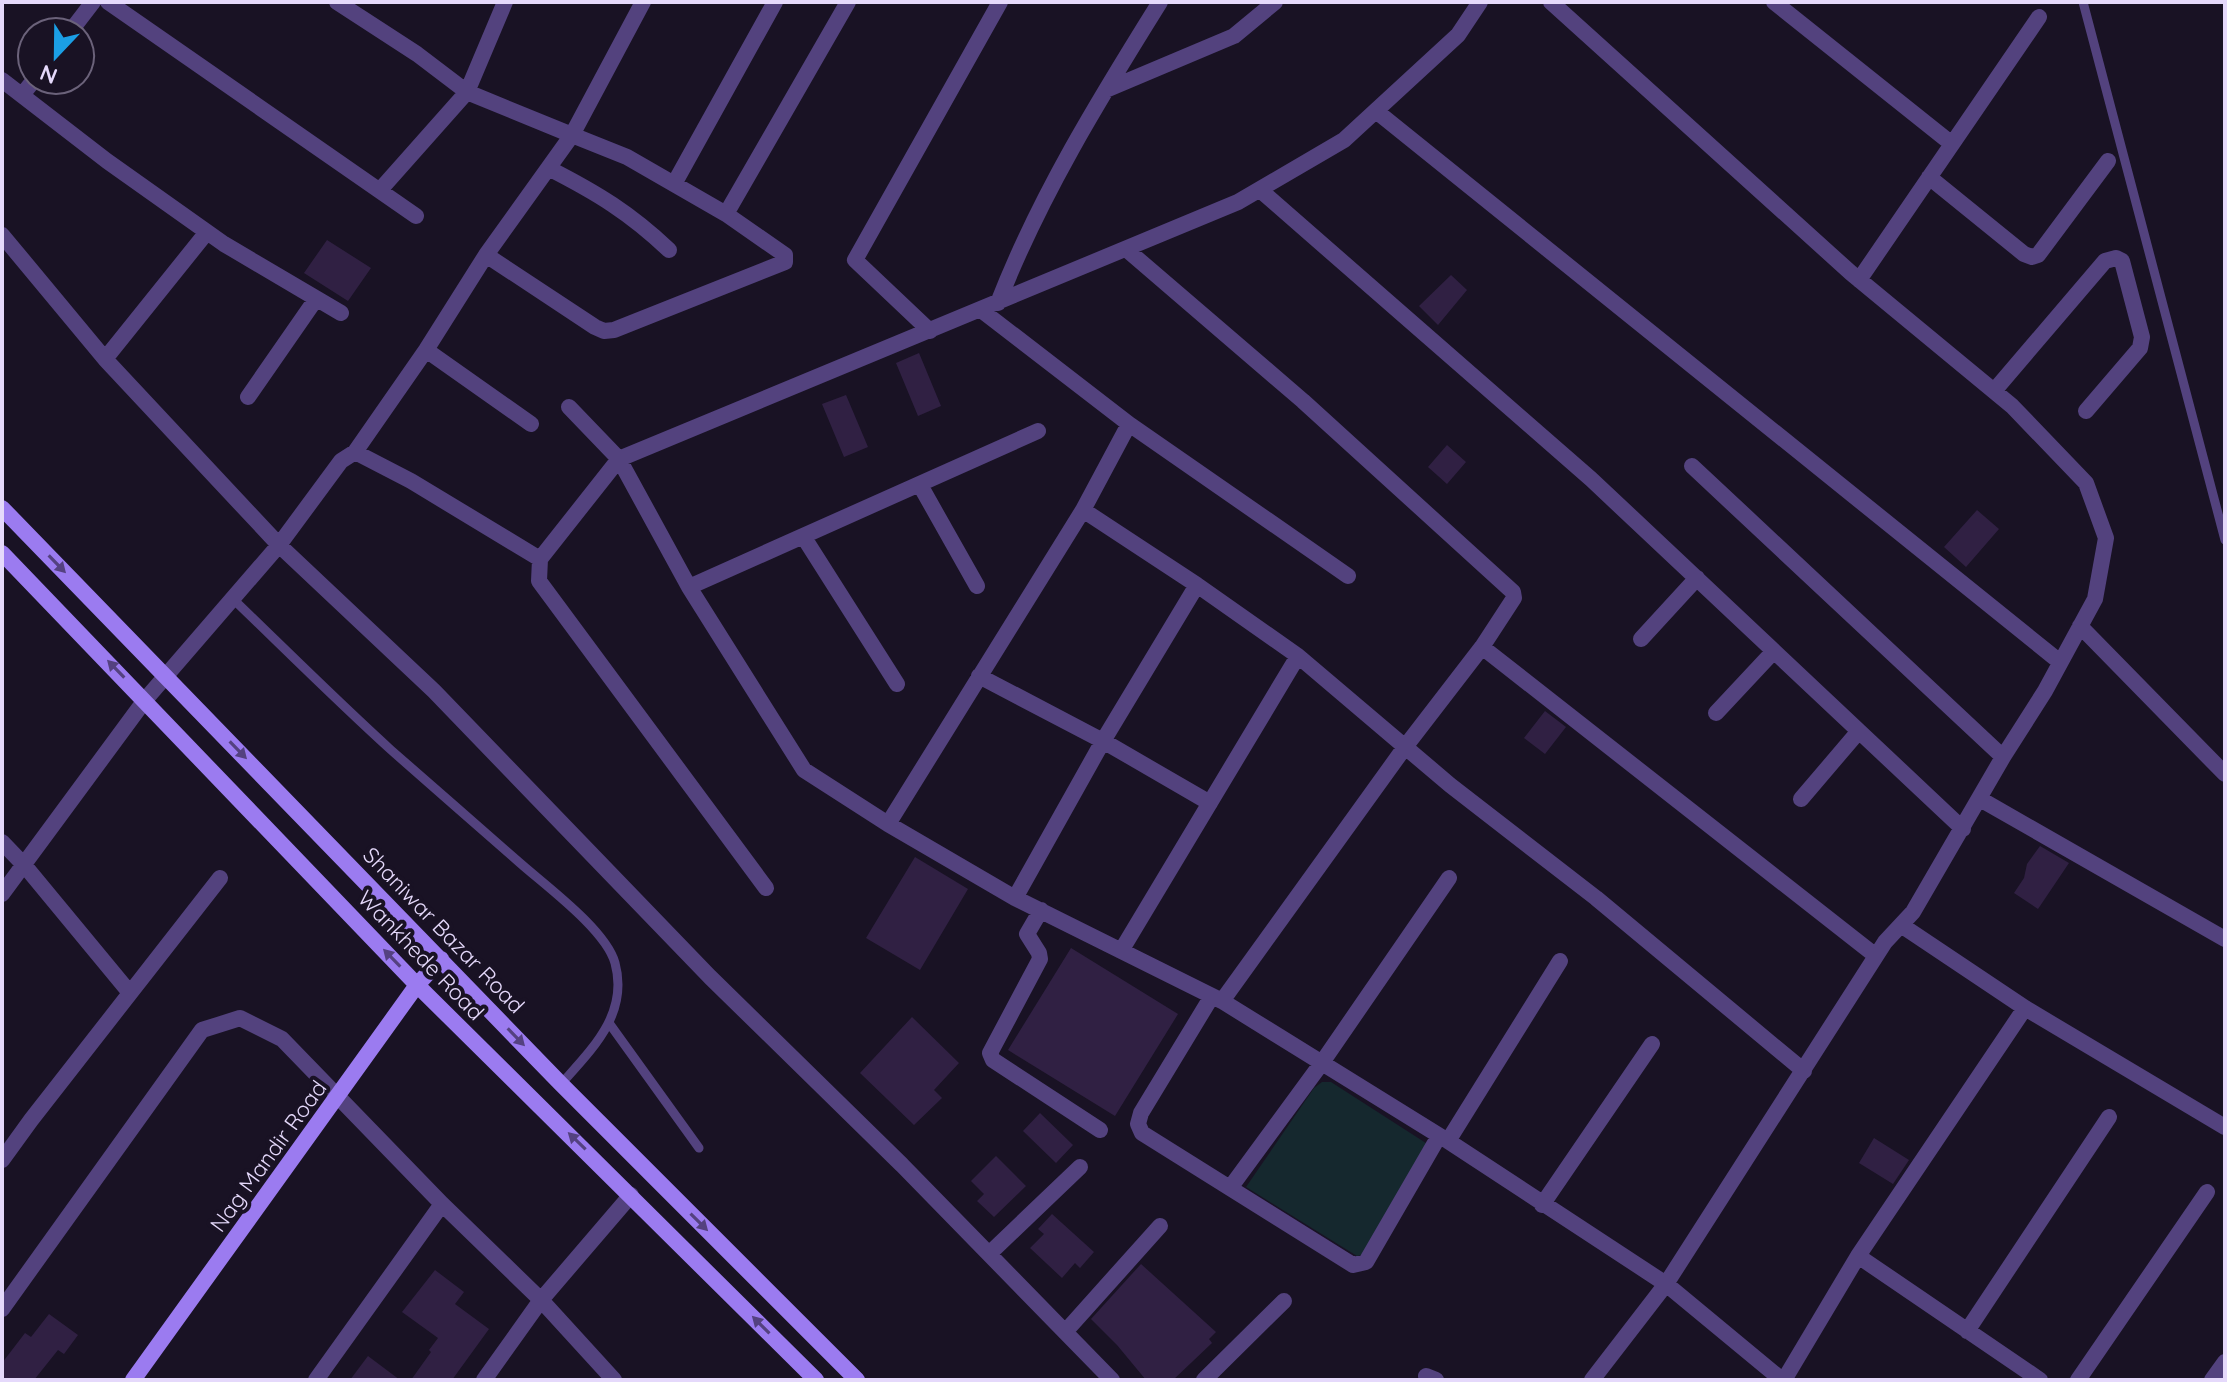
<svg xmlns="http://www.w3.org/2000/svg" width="2227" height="1382" font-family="Quicksand,sans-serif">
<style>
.green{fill:#15282e}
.building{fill:#302043}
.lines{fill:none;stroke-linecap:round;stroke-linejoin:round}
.lane{stroke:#53427e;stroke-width:9}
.street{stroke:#53427e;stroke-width:16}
.secondary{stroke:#9b7bf0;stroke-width:16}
.oneway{fill:#544180}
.labels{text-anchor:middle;stroke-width:8;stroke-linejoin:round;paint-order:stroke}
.street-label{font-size:22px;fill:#e5d9fb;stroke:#191224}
</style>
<rect width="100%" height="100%" fill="#191224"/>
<path class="green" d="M1322,1082H1331L1429,1145L1362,1255L1357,1256L1246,1187L1314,1088Z"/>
<path class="building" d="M327,240L371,268L348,301L304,273Z
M1451,275L1467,290L1438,325L1419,306Z
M919,353L941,406L918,416L896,363Z
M846,395L868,447L844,457L822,404Z
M1447,445L1466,462L1447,484L1428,467Z
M1977,510L1999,529L1966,567L1944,547Z
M1545,711L1566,727L1545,754L1524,738Z
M2040,846L2069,863L2038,909L2014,893L2024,878L2027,864Z
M915,857L968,889L920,970L866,938Z
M1071,948L1178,1014L1115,1116L1008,1050Z
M912,1017L959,1063L934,1090L942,1098L914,1125L860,1073Z
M1040,1113L1073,1145L1056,1163L1023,1131Z
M1874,1138L1909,1160L1893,1184L1859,1163Z
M996,1156L1026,1186L994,1217L977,1201L984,1194L971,1181Z
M1052,1214L1094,1252L1080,1268L1075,1263L1062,1278L1030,1248L1044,1234L1038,1229Z
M1141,1264L1216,1332L1209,1339L1212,1343L1173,1380H1146L1117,1345L1091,1319Z
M435,1270L464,1292L455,1304L489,1329L452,1380H411L431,1352L429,1350L438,1338L402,1312Z
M49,1314L78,1335L64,1354L58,1350L34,1380H2V1363L25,1333L31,1337Z
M368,1356L400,1380H350Z"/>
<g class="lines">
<path class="lane" d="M2083,2L2225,540
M233,599C286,650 337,701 391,750C434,788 477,825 520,863C546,886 606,930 615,963C629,1014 592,1049 561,1084
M609,1023L699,1148"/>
<path class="street" d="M108,2L416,216
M337,2L417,54L467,92L380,190
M505,2L467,92L572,135L643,2
M1551,2L1851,273L2012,406L2086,483L2106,538L2095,599L2045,691L2003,757L1913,912L1885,942L1666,1284L1592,1380
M1774,2L1952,144
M70,32L93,2
M2,80L107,161L224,244L341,313
M1106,90L1234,36L1275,2
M22,95L34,80
M1376,111L2060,662
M550,169C597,193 630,213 669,250
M1929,177L2024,254L2032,257L2038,255L2108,161
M674,184L775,2
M1260,190L1591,479L1963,829
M2,235L105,359L279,545L434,691L710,977L902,1165L1112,1380
M1126,249L1303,401L1513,592L1514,598L1482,647L1405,747L1222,1001
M486,255L595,327L604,331L614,330L785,262V255L726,214
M1859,280L2039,17
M998,303C1039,197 1100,98 1160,2
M981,310L1129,424L1083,510L1197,585L1298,656L1450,785L1596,898L1804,1071
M930,331L855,260L1000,2
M426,350L531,424
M105,359L207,232
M1994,391L2105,261L2116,258L2122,261L2142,337L2140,348L2086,411
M248,397L316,299
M569,407L619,459L689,587L804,770L888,824L1015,898L1222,1001L1448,1141L1666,1284L1782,1380
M1129,424L1348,576
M355,452L426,350L486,255L572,135L627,157L726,214L848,2
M1692,466L2003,757
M920,485L977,586
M803,536L897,684
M540,559L539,581L766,888
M689,587L1038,431
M2080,626L2225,774
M1641,639L1697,578
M1482,647L1876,956
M979,676L1103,741L1210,803
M1716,713L1774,651
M1801,799L1859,731
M1980,799L2225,939
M888,824L1083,510
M2,842L25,866L130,993
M2,894L145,700L279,545L341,461L355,452L411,481L540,559L619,459L1238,202L1344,140L1458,35L1480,2
M1015,898L1103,741L1197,585
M1041,910L1027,934L1039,953L1040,959L990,1053L993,1060L1100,1130
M1901,925L2025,1008L2225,1127
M1121,951L1298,656
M1212,996L1141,1113L1138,1124L1142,1133L1353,1265L1366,1262L1439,1136
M1448,1141L1560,961
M2,1160L31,1120L220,878
M1230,1188L1321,1064L1449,878
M1542,1205L1652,1044
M989,1254L1080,1167
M1858,1256L2025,1008
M2,1309L202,1030L240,1018L282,1039L442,1204
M1967,1331L2109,1117
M1065,1332L1160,1226
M1426,1376L1436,1380
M316,1380L442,1204L541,1300L631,1195
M484,1380L541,1300L614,1380
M1204,1380L1284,1301
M1784,1380L1858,1256L2040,1380
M2078,1380L2207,1192
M2212,1380L2225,1362"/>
<path class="secondary" d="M2,508L561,1084L857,1380
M2,553L417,985L816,1380
M133,1380L417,985L441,959"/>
</g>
<defs><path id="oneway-solid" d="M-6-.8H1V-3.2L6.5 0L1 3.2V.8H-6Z" transform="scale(2)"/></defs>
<g class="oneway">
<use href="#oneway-solid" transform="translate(57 564) rotate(46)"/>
<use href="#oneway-solid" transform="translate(116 669) rotate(-134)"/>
<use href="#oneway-solid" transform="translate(238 750) rotate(46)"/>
<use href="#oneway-solid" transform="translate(392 958) rotate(-134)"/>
<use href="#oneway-solid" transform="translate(516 1037) rotate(46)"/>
<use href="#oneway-solid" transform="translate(577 1141) rotate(-136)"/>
<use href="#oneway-solid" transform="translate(699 1222) rotate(45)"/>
<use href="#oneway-solid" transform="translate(761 1325) rotate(-135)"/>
</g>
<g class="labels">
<g class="street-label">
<text transform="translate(444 930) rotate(46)" y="8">Shaniwar Bazar Road</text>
<text transform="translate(421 955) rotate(46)" y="8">Wankhede Road</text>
<text transform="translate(268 1156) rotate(-54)" y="8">Nag Mandir Road</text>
</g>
</g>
<rect width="2227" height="1382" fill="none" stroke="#e5d9fb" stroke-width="8"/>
<g transform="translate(56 56) rotate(202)"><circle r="38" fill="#191224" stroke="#6b627a" stroke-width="2"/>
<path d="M0-6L14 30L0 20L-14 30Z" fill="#1b9fe5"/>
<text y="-12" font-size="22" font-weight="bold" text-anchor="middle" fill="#e5d9fb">N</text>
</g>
</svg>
